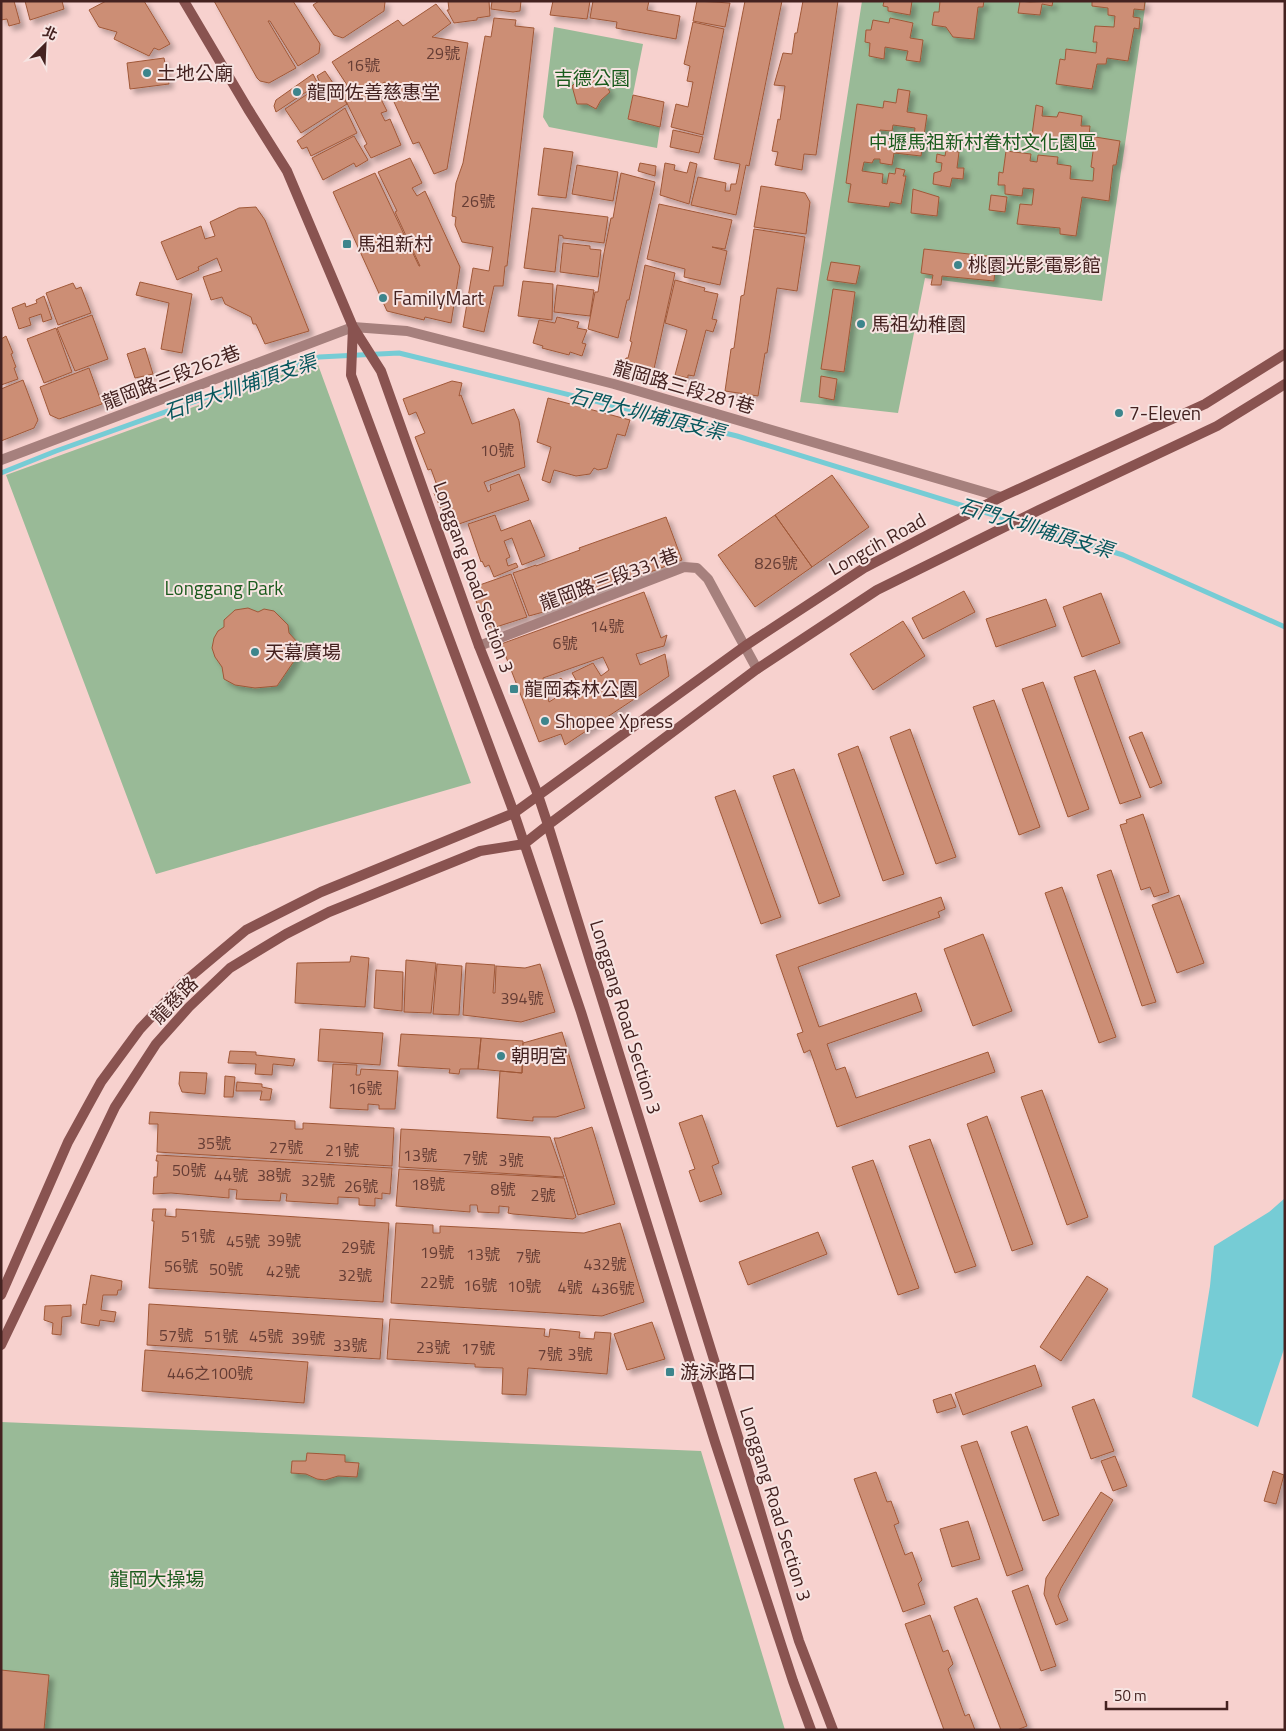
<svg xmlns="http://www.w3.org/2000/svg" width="1286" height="1731" font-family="'Titillium Web','Noto Sans TC',sans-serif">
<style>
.green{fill:#99ba97}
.water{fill:#76ccd5}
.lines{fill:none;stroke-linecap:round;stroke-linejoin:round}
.stream{stroke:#76ccd5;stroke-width:5}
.building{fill:#cc8e74;stroke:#a05838;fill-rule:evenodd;filter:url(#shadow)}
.street{stroke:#a6807d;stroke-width:10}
.secondary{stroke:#895350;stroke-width:10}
.poi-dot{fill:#3d858c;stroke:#f7e4e2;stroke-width:2}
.labels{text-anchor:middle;stroke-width:4;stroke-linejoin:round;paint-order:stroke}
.number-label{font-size:16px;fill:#663d35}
.poi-label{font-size:19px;fill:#442220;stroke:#f7e4e2;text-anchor:start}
.park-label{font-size:19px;fill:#1b5b1d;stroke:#f7e4e2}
.street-label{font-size:19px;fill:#442220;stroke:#f7e4e2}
.water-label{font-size:20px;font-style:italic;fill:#07575d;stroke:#f7e4e2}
</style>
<defs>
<filter id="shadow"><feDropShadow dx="4.5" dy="4.5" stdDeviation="2.5" flood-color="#0004"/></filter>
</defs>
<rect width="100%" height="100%" fill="#f7d1ce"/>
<path class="green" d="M862,1H1146L1102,301L925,278L898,413L800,402Z
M554,27L643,44L628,119L660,127L657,148L549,127L543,117Z
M317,362L471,783L156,874L6,475Z
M1,1422L701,1451L785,1730H1Z"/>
<path class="water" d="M1285,1198V1346L1258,1427L1192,1397L1210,1286L1214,1246L1269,1212Z"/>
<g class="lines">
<path class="stream" d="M1,473L56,451L319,357L399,353L737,436L1123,555L1285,627"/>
</g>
<path class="building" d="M1,1H14L20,23L9,26L7,19L1,20Z
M25,1H62L64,9L30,20Z
M106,1H144L170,44L159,50L154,48L149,56L114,39L117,32L99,27L89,10Z
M214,1H293L320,44L319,53L298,66L270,21H268L296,68L269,83L260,81L257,78Z
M319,1H385V2L384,11L343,38L334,35L313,5Z
M448,1H489L490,16L477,18V20L454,23L447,10H449Z
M492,1H521L520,11L513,12L491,9Z
M553,1H590L587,19L550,15Z
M593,1H649L647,10L680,16L676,39L616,28L617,22L590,18Z
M697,1L730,3L725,27L693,21Z
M745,1H782L749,166L746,165L736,215L691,205L698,177L726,183L725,191H730L731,184H736L740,164L714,159Z
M803,1H838L816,155L804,154L802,170L775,165L778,152L772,151L778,119L780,120L785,86L774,85L783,53L792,54L795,33H797Z
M884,1H912L910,15L888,11V7L883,6Z
M940,1H984L983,7H978L974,39L953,37L946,27L932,25L934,12H939Z
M1020,1L1030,2L1053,1L1052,6L1042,4L1040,15L1018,13Z
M1092,1H1145L1144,10L1134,9L1133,17L1140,18L1139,29L1134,28L1128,61L1107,58L1106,64H1097L1092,89L1056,84L1060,59L1065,60L1066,49L1096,53L1097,42H1093L1095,26L1114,27L1115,16L1108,15V8L1092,6Z
M436,4L451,23L432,37L468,43L447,169L434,174L419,142L413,144L385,82L375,87L387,111L381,113L385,121L390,119L401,145L371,158L364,146L367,144L341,91L347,85L332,62L398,20L403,26Z
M494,18L516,20L515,26L534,28L507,266H505L503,286H494L484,332L463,327L473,268L489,271L493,247L462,242L455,225L456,217L452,216L456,183L463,163L485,36L491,37Z
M890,18L913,23L910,38L923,40L920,62L906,60L908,51L885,47L884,59L869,56L870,43L865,42L866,30H871L873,20L889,23Z
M693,22L724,29L703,135L671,127L676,104L688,107L693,82L687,81L690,66L684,64Z
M164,58L169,84L130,89L127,63Z
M585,70L594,73L603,74L605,84L610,92L601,100L596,109L587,104H577L572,86L579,79Z
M325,71L347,104L301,133L285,109L321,85L317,76Z
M313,74L318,84L276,112L274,106L276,100Z
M898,89L910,91L907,112L927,115L921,156L894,153L892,165L880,163V159H874L872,163L864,162L862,171L883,174L882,183L887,184L889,173L895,174L896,168L905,170L903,176H906L901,204L890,202L889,207L848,202L851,184L846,183L857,104L883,108L884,101L896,103ZM893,125L915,128L913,142L878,136L880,130L892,131Z
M633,95L664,102L660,127L628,119Z
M1036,105L1043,107L1042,116L1057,117L1059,112L1082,116L1081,126H1090L1089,136L1120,141L1116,165H1113L1109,201L1082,197L1076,236L1060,234V228L1017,224L1020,204L1032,205L1034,189L1023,188L1022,196L1005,194V185H998L999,172L1003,173L1006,151L1031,154L1030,161L1037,162L1038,155L1058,157L1057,164L1071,166L1070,179L1093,181L1094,168L1091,167L1094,144L1032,135Z
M345,108L357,133L311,156L307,147L302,149L297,141Z
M673,130L703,137L699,153L670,147Z
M354,136L368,160L356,167L354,163L323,180L312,158Z
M544,148L573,152L566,198L538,195Z
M946,150L959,152L957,168H964L963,179L952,178L950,187L933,184L934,173L941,171L942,163L936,162L937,154L945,156Z
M410,158L422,183L412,188L417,196L425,191L460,267L451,323L425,317L424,320L387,311L333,192L375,173L419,266H420L395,212L397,211L378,172Z
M690,162L697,164L689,204L660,195L665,163L675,165L674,170L687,173Z
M640,163L656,166L655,176L638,171Z
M577,165L618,172L613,201L572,194Z
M621,173L655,182L629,300H627L618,338L588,329L595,292H598L604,253L611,218H613Z
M761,186L805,193L810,202L806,234L754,227Z
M913,189L939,197L937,216L911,213Z
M991,195L1007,197L1005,212L989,210Z
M659,204L732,220L725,249L712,247L727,251L720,285L684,277L685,269L647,259Z
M256,207L265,220L309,331L265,344L256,324H253L251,317L225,304L222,297L211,300L203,277L222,271L217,258L198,267L199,270L177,280L161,242L201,226L205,239L215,236L210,222L239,208Z
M532,208L608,217L604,243L563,238V236L559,235L555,272L524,268Z
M754,229L805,237L797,291L777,288L767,353H765L758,396L725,391L731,349L734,348L741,296L744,295Z
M563,243L590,246V249L601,250L598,277L560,272Z
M924,249L996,257L994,281L942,276L941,285H931L933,275L921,273Z
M831,262L860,266L856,284L827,280Z
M645,265L675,273L652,378L622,371L626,358H628L632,342L630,341Z
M675,280L705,288L704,291L718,294L712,319L717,320L713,332L706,330L694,376L688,375V378L675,375L687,330L665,323Z
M523,281L553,284L552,320L518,316Z
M140,282L192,294L182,353L161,349L169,303L136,295Z
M73,283L76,289L81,287L91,313L58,325L46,293Z
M557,285L594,290L590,316L554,312Z
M833,289L855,292L844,372L821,369Z
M44,296L52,319L43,322L41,314L29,318L31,325L19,329L12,308L25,303L26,307L37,303L36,300Z
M92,315L108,359L75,371L57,328Z
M557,317L579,322L577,328L587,330L582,343L586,344L582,356L570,352L569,355L542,348L543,346L533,343L539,320L555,323Z
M56,328L72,372L44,383L27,339Z
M6,336L13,353L11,354L16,367L14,368L18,379L1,385V339Z
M145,348L153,374L135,378L127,354Z
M89,368L102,404L59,419L50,415L40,387Z
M821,376L837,379L834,400L819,397Z
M23,380L38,420L34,428L1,441V389Z
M452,381L462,383L459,396L461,395L472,424L514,409L519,421L525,467L484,482L488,492L491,490L490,485L519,474L529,500L456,525L450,512L443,514L434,493L439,491L431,469L428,470L415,437L425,433L416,412L409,415L403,399Z
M548,398L630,420L625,436L617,434L607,468L598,470L594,468L590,474L576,476L554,470L550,483L542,480L551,447L537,442Z
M832,475L869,527L812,567L775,515Z
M495,515L501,531L530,520L545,556L522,565L512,538L504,541L510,557L506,559L508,566L516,563L518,567L494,577L489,565L485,567L482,561L481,562L468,524Z
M775,515L812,567L755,607L718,555Z
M666,517L682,560L547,611L529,616L513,573L536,565V566L580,550L579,548Z
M511,574L527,617L493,628L485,624L471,588Z
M964,591L975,612L923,639L912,618Z
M644,592L661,638L667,635L664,646L636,654L640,665L665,654L669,676L565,745L561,734L539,742L501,644ZM603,657L609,670L601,676L593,663L572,673L576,680L566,687L561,678L551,685L557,697L549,702L543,678Z
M1101,593L1120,643L1082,657L1063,607Z
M1046,599L1056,626L996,647L986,619Z
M248,608L258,612L264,609L274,611L288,625L289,633L299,644L294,661L277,686L255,688L235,685L224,679L222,667L215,657L212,648L214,638L218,631L224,627V620L235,610Z
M903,621L925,656L873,690L850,654Z
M1095,670L1141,797L1120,804L1074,677Z
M1043,682L1089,809L1068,817L1022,689Z
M994,700L1040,827L1019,835L973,707Z
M910,729L956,857L936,864L890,737Z
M1142,732L1162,783L1150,788L1129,737Z
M858,746L904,874L883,881L838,754Z
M794,769L840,896L819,904L773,776Z
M735,790L781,917L761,924L715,797Z
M1143,814L1169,892L1154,897L1150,887L1141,890L1120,825L1127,823L1126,820Z
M1111,870L1156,1002L1142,1006L1097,875Z
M1062,887L1116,1037L1099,1043L1045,893Z
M1179,895L1204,963L1177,973L1152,905Z
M941,897L945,909L938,912L940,917L798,967L819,1027L916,993L922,1011L827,1044L836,1070L845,1067L856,1098L988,1052L995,1072L837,1127L810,1050L804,1053L797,1034L803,1032L776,955Z
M983,934L1012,1011L973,1026L944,949Z
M351,956L369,958L365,1007L295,1003L297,963L350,962Z
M406,960L436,963L431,1013L404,1012Z
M466,963L495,965L493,993H495L496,966L525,968L540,964L555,1012L521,1022L463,1015Z
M437,964L462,966L459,1015L433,1014Z
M376,970L403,972L402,1011L374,1008Z
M320,1029L383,1033L380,1065L318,1061Z
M562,1032L585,1108L556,1117H533V1121L497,1118L500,1071L522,1073L523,1043Z
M401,1034L481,1038L478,1069H460L459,1074L449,1073L450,1069L398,1066Z
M481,1038L523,1041L522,1073L478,1069Z
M230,1051L256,1052V1055L295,1059L293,1066L273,1064L272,1075L255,1074L256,1064L228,1063Z
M333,1064L357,1065L356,1075H360L361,1069L398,1071L395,1109H379V1105L368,1104V1110L330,1108Z
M180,1072L207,1073L205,1094L182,1092L179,1084Z
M225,1076L235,1077L233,1097H224Z
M237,1082L262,1084V1087L272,1089L270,1100H260L262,1091H236Z
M1042,1090L1088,1217L1067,1225L1021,1097Z
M150,1112L295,1121V1129H303V1123L394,1128L392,1166L157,1152L158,1124H149Z
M702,1115L719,1163L712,1166L722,1194L700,1202L689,1171L695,1169L679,1123Z
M987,1116L1033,1244L1012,1251L967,1124Z
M592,1127L615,1204L578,1215L554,1138H559Z
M401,1129L550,1137L564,1177L399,1167Z
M930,1139L976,1266L955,1273L909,1146Z
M157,1155L392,1168L390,1194L382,1193V1199L375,1198V1206L359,1205V1198L338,1197V1204L286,1201L287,1194L281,1193L280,1201L236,1199L237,1190L229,1189V1198L171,1193L153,1194L154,1177H157L158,1161H156Z
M873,1160L919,1288L898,1295L852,1167Z
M399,1169L564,1178L576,1217L573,1219L513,1214L508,1213L509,1207L499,1206V1213L478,1212L477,1205H470V1212L396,1206Z
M153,1209H166L165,1216L176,1217V1209L389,1223L383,1302L149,1288L154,1221H152Z
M396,1223L433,1225V1233H440V1226L584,1233L620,1223L644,1302L602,1316L391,1303Z
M818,1232L827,1254L748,1285L739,1262Z
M91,1275L122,1281L121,1290H118L117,1295H103L101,1310L116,1312L114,1322L100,1320L99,1326L81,1323L83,1304L86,1305Z
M1087,1276L1108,1289L1061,1361L1040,1347Z
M149,1304L383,1319L380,1359L147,1345Z
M71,1305V1316L62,1317L61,1335L52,1334L53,1323L44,1320L45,1306Z
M390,1319L545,1329L544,1336L549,1337L550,1329L580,1332L579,1338L594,1339L595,1332L611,1333L607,1374L528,1368L526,1395L502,1394L503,1368L475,1367V1364L387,1359Z
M652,1322L665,1359L627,1370L614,1334Z
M145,1350L308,1362L304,1403L142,1391Z
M1035,1365L1042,1386L963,1415L955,1393Z
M951,1394L956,1407L937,1413L933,1400Z
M1094,1399L1114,1451L1091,1459L1072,1407Z
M1027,1426L1059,1515L1043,1521L1011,1432Z
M977,1441L1023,1570L1007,1576L961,1446Z
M307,1453L345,1455V1462L359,1463L357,1477L338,1476L325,1480L317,1479L306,1474L291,1473L292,1461H306Z
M1115,1456L1127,1486L1113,1491L1101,1461Z
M1273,1471L1284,1475L1276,1504L1264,1501Z
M876,1472L887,1502L891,1501L899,1523L894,1525L905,1555L912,1552L922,1580L918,1584L925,1604L903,1612L854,1479Z
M1101,1492L1113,1500L1061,1588L1058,1596L1068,1620L1056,1625L1044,1594L1046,1578Z
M968,1521L980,1559L952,1567L940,1529Z
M1028,1585L1056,1666L1041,1671L1012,1591Z
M977,1598L1027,1726L1017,1730H1001L954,1607Z
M930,1615L943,1652L948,1650L953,1664L948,1669L965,1716L969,1714L975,1730H944L905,1624Z
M1,1670L49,1675L44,1730H1Z"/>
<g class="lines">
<path class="street" d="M1,460L353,327L407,331L614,384L1001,497
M479,646L684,567L697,568L708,579L757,669"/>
<path class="secondary" d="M184,1L248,109L287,171L353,327L381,371L479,646L538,795L548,825L738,1437L799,1641L833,1730
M353,327L351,375L514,813L581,1012L715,1442L793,1681L811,1730
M1,1295L68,1142L101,1082L140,1029L184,982L246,930L321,892L514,813L745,646L864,568L1001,497L1205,404L1285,354
M1,1345L115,1107L156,1044L189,1007L230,968L286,934L329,912L480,851L524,844L548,825L757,669L877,590L1039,510L1217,426L1285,384"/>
</g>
<g class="poi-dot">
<circle cx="147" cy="73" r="5"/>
<circle cx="297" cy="92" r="5"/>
<rect x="342" y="239" width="10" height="10" rx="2.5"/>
<circle cx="958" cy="265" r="5"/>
<circle cx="383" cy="298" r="5"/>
<circle cx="861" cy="324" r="5"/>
<circle cx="1119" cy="413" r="5"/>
<circle cx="255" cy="652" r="5"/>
<rect x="509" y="684" width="10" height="10" rx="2.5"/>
<circle cx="545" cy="721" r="5"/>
<circle cx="501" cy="1056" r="5"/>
<rect x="665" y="1367" width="10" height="10" rx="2.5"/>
</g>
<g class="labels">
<g class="number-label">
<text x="443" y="59">29號</text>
<text x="363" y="71">16號</text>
<text x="478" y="207">26號</text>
<text x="497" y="456">10號</text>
<text x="776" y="569">826號</text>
<text x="607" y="632">14號</text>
<text x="565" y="649">6號</text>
<text x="522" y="1004">394號</text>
<text x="365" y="1094">16號</text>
<text x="214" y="1149">35號</text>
<text x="286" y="1153">27號</text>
<text x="342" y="1156">21號</text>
<text x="420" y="1161">13號</text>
<text x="475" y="1164">7號</text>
<text x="511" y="1166">3號</text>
<text x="189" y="1176">50號</text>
<text x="231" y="1181">44號</text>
<text x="274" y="1181">38號</text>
<text x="318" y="1186">32號</text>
<text x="428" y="1190">18號</text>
<text x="361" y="1192">26號</text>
<text x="503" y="1195">8號</text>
<text x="543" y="1201">2號</text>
<text x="198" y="1242">51號</text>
<text x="284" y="1246">39號</text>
<text x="243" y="1247">45號</text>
<text x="358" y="1253">29號</text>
<text x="437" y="1258">19號</text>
<text x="483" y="1260">13號</text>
<text x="528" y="1262">7號</text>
<text x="605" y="1270">432號</text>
<text x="181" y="1272">56號</text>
<text x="226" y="1275">50號</text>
<text x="283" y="1277">42號</text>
<text x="355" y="1281">32號</text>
<text x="437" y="1288">22號</text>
<text x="480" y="1291">16號</text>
<text x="524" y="1292">10號</text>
<text x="570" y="1293">4號</text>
<text x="613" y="1294">436號</text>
<text x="176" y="1341">57號</text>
<text x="221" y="1342">51號</text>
<text x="266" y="1342">45號</text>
<text x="308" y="1344">39號</text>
<text x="350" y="1351">33號</text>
<text x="433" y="1353">23號</text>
<text x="478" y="1354">17號</text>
<text x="550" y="1360">7號</text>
<text x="580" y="1360">3號</text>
<text x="210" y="1379">446之100號</text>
</g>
<g class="poi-label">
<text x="157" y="80">土地公廟</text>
<text x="307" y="99">龍岡佐善慈惠堂</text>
<text x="357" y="251">馬祖新村</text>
<text x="968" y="272">桃園光影電影館</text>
<text x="393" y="305">FamilyMart</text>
<text x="871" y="331">馬祖幼稚園</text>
<text x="1129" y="420">7-Eleven</text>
<text x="265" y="659">天幕廣場</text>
<text x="524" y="696">龍岡森林公園</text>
<text x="555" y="728">Shopee Xpress</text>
<text x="511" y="1063">朝明宮</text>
<text x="680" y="1379">游泳路口</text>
</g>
<g class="park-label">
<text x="592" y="85">吉德公園</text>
<text x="983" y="149">中壢馬祖新村眷村文化園區</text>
<text x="224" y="595">Longgang Park</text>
<text x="157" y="1586">龍岡大操場</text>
</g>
<g class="street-label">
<text transform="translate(171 377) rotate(-21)" y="7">龍岡路三段262巷</text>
<text transform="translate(684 387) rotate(16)" y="7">龍岡路三段281巷</text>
<text transform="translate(877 544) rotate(-29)" y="7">Longcih Road</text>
<text transform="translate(474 577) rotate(70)" y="7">Longgang Road Section 3</text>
<text transform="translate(609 579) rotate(-20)" y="7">龍岡路三段331巷</text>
<text transform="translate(174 1000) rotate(-46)" y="7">龍慈路</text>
<text transform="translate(626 1017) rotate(73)" y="7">Longgang Road Section 3</text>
<text transform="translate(776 1504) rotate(73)" y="7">Longgang Road Section 3</text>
</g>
<g class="water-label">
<text transform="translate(240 387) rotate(-19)" y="7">石門大圳埔頂支渠</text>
<text transform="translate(647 414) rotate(14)" y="7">石門大圳埔頂支渠</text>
<text transform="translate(1036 528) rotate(17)" y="7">石門大圳埔頂支渠</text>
</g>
</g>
<rect width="1286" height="1731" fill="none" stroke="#442220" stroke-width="5"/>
<g transform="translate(45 45) rotate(24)" stroke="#f7e4e2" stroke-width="4" paint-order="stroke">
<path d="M0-4L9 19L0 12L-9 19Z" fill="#442220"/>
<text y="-8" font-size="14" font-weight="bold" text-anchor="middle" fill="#442220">北</text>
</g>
<path d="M1106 1701v8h121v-8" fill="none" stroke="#442220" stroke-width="2.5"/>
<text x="1114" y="1701" font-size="15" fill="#442220" stroke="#f7e4e2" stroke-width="4" paint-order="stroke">50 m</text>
</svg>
